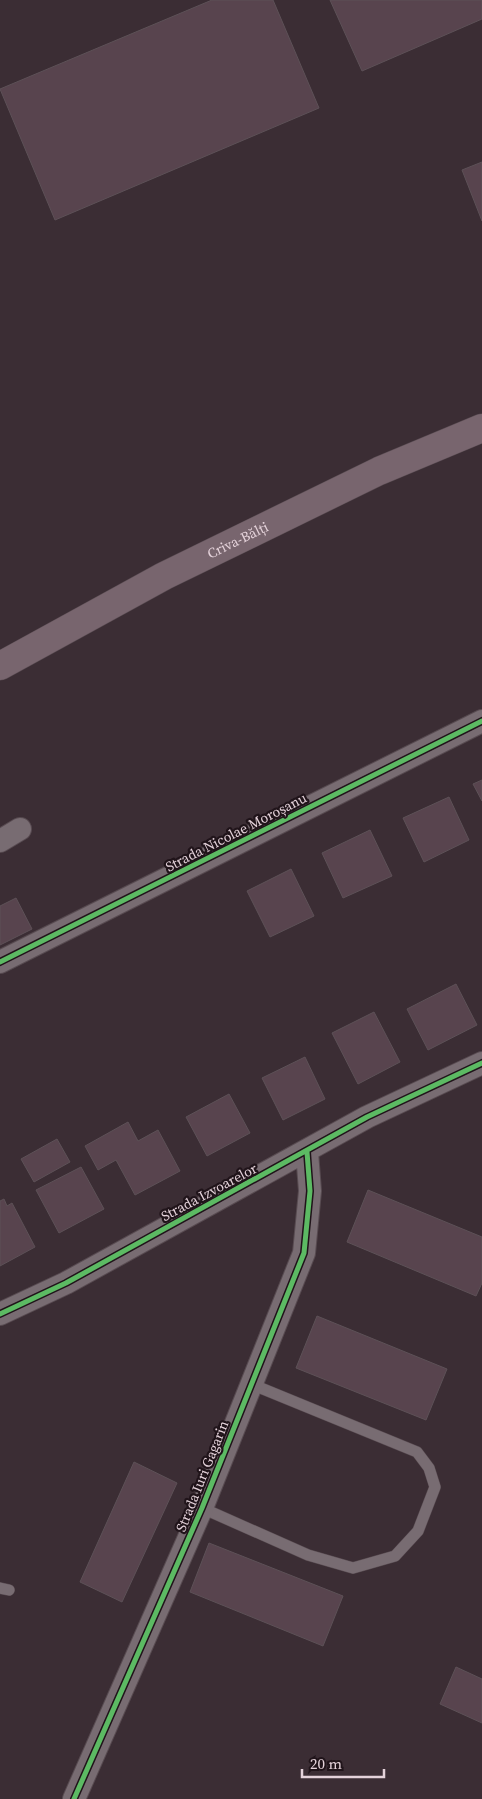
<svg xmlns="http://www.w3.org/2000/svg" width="482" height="1799" font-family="'Source Serif 4',serif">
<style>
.building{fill:#58444e;stroke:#5d5157}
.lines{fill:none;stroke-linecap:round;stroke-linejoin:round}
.service-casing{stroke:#584b51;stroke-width:12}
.minor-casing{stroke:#584b51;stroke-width:24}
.trunk-casing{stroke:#584b51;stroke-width:29}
.service{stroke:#786c72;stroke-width:11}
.minor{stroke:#786c72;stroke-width:22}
.trunk{stroke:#78656e;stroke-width:28}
.cycleway-casing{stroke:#20141a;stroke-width:8}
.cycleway{stroke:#5cba63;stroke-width:5}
.labels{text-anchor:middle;stroke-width:4.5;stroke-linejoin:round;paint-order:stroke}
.street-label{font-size:14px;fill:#e4d2da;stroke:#20141a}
</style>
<rect width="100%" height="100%" fill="#3b2d34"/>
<path class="building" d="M212,0H273L319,108L55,220L0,89Z
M330,0H482V19L362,71Z
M482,162V221L462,170Z
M482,780V801L473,784Z
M449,797L469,840L424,862L403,818Z
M370,830L392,876L343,898L322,853Z
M291,869L314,916L270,937L247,891Z
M16,898L32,929L0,945V906Z
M456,984L477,1025L428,1050L407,1009Z
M374,1012L400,1062L358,1084L332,1033Z
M305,1057L325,1099L283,1120L262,1078Z
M229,1094L250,1133L207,1156L186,1117Z
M128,1122L138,1141L158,1130L180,1171L135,1195L116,1160L98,1170L85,1146Z
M57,1139L70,1162L34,1182L21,1159Z
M81,1167L104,1209L59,1233L36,1190Z
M368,1190L482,1237V1283L476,1296L347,1242Z
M4,1199L7,1206L12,1203L35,1247L0,1266V1201Z
M317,1316L447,1369L426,1420L296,1368Z
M134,1462L177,1483L122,1602L80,1582Z
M209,1543L343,1596L323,1646L190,1592Z
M456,1667L482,1679V1723L440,1704Z"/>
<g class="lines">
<defs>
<path id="service" d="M202,1508L308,1555L353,1568L395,1556L418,1531L435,1487L429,1468L417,1452L251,1384
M0,1588L9,1590"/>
<path id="minor" d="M0,841L20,829
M0,962L482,721
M0,1314L66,1283L367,1117L482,1063
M74,1799L202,1508L304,1253L310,1191L307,1152"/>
<g id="trunk">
<path id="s1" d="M0,666L164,576L379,471L482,428"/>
</g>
</defs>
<use href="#service" class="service-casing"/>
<use href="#minor" class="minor-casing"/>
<use href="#trunk" class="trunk-casing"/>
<use href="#service" class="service"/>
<use href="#minor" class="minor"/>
<use href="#trunk" class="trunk"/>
<defs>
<path id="cycleway" d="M0,962L482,721
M0,1314L66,1283L367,1117L482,1063
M74,1799L202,1508L304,1253L310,1191L307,1152"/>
</defs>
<use href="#cycleway" class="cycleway-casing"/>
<use href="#cycleway" class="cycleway"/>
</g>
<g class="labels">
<g class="street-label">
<text dy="5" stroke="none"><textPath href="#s1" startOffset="269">Criva-Bălți</textPath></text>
<text transform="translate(236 832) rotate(-27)" y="5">Strada Nicolae Moroșanu</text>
<text transform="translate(209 1192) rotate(-28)" y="5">Strada Izvoarelor</text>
<text transform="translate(202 1476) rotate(-68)" y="5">Strada Iuri Gagarin</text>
</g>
</g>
<path d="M302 1769v8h82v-8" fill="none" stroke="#e4d2da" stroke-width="2.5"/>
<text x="310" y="1769" font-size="15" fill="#e4d2da" stroke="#20141a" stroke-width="4" paint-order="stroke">20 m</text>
</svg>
